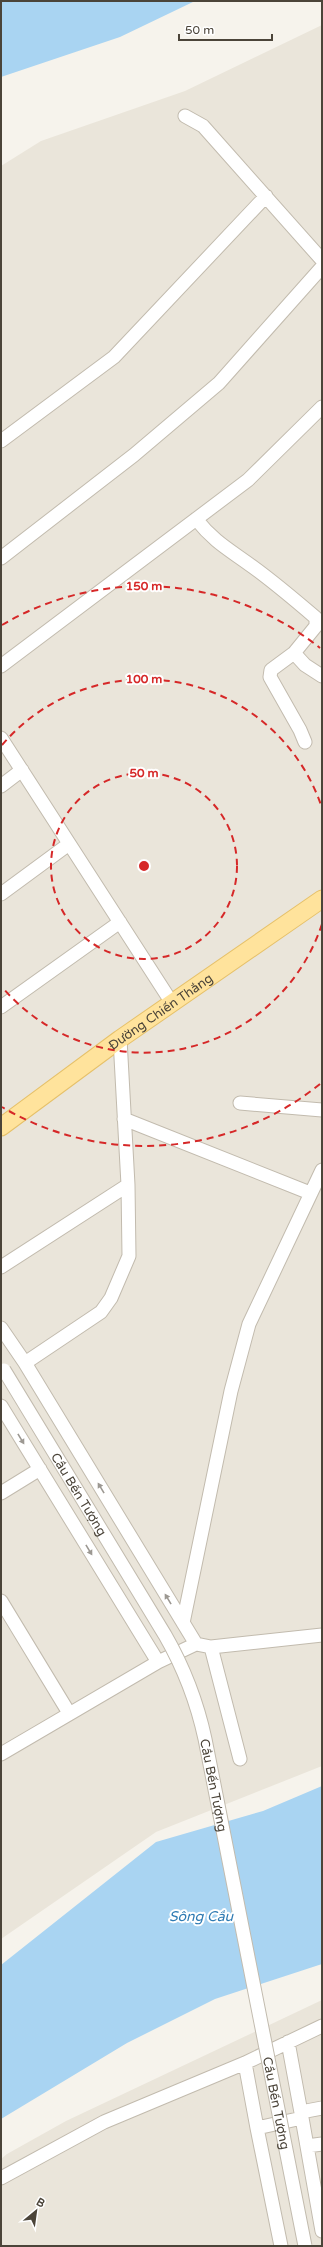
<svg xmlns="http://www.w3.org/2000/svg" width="323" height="2247" font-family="'Varela Round',sans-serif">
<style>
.residential{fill:#eae5da}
.water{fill:#a9d4f2}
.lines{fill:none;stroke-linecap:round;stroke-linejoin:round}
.minor-casing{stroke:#c2bbae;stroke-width:15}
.major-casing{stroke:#e6c16a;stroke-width:19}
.minor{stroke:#fff;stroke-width:13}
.major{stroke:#ffe39c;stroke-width:17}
.minor-bridge-casing{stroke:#c2bbae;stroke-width:15;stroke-linecap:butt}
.minor-bridge{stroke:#fff;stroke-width:13}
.oneway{fill:#9c9892}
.ring{fill:none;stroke:#d62828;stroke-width:2;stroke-dasharray:7 5}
.labels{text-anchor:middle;stroke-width:4;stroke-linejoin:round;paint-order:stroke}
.street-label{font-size:13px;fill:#4b4439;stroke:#fff}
.water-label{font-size:14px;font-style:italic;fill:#2e7ab2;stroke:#fff}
.centre{fill:#d62828;stroke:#fff;stroke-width:2}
.ring-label{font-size:12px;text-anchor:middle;font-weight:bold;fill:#d62828;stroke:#fff;stroke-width:4;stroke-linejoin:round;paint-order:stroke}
</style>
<rect width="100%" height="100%" fill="#f6f3ec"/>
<path class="residential" d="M322,25V1766L156,1832L1,1939V166L41,141L185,91Z
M322,2000V2246H1V2159L7,2154L66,2121Z"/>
<path class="water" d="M1,1H195L120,37L1,77Z
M322,1786V1964L215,1999L127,2043L1,2119V1965L156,1842L263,1811Z"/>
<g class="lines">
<defs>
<path id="minor" d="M185,116L203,126L322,260
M1,441L114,357L266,196
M196,519C214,542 230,550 253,567C275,583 295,600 316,618V626L294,653L305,665L322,676
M1,558L134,455L219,383L322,267
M294,653L271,670L270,677L300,730L305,742
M1,666L248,480L322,407
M1,738L172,1003
M1,786L22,770
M1,894L69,844
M1,1007L120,922
M240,1103L322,1110
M124,1119L310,1193
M1,1267L128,1185L120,1039
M1,1328L25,1363L196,1644
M25,1363L101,1312L111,1298L129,1256L128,1185
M1,1406L158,1662
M1,1493L40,1469
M1,1601L69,1713
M183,1623L231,1391L249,1324L322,1170
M211,1647L240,1759
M1,1754L158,1662L196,1644L211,1647L322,1635
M288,2042L302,2118
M245,2063L257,2128
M301,2112L322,2108
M307,2146L322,2144
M1,2178L104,2122L245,2063L322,2026
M281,2246L257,2128L302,2118L322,2231"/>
<g id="major">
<path id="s1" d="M1,1127L120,1039L322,899"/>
</g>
</defs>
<use href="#minor" class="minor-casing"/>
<use href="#major" class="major-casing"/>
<use href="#minor" class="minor"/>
<use href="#major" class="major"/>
<defs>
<g id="minor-bridge">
<path id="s2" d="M4,1370L165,1635C184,1668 197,1702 205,1739L305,2246"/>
</g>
</defs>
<use href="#minor-bridge" class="minor-bridge-casing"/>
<use href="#minor-bridge" class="minor-bridge"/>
</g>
<defs><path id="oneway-solid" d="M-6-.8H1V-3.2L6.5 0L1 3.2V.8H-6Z"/></defs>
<g class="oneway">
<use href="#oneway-solid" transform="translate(21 1439) rotate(59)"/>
<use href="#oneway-solid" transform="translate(101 1488) rotate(-121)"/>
<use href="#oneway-solid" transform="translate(89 1550) rotate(59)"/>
<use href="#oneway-solid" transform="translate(168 1599) rotate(-121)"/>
</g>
<g class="ring">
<circle cx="144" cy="866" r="93"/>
<path d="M322 924A187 187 0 0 1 2 987M2 745A187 187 0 0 1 322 808"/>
<path d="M320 1084A280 280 0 0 1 2 1107M2 625A280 280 0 0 1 320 648"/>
</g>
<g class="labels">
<g class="street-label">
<text dy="5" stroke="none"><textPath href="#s1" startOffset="197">Đường Chiến Thắng</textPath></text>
<text dy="5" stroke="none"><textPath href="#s2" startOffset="145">Cầu Bến Tượng</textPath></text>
<text dy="5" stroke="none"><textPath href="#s2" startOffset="469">Cầu Bến Tượng</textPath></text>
<text dy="5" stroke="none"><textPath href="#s2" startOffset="793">Cầu Bến Tượng</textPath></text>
</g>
<g class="water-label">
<text x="201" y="1921">Sông Cầu</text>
</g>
</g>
<circle cx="144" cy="866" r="6" class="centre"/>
<g class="ring-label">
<text x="144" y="590">150 m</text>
<text x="144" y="683">100 m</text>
<text x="144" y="777">50 m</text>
</g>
<rect width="323" height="2247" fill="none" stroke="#4b4439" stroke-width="4"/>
<g transform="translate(36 2211) rotate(29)" stroke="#ffffff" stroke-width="3" paint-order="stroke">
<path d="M0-3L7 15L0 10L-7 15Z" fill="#4b4439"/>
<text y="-6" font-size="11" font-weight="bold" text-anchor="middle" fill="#4b4439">B</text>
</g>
<path d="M179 34v6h93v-6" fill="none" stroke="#4b4439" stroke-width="2"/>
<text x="185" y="34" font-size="12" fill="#4b4439" stroke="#ffffff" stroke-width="3" paint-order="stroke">50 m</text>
</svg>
